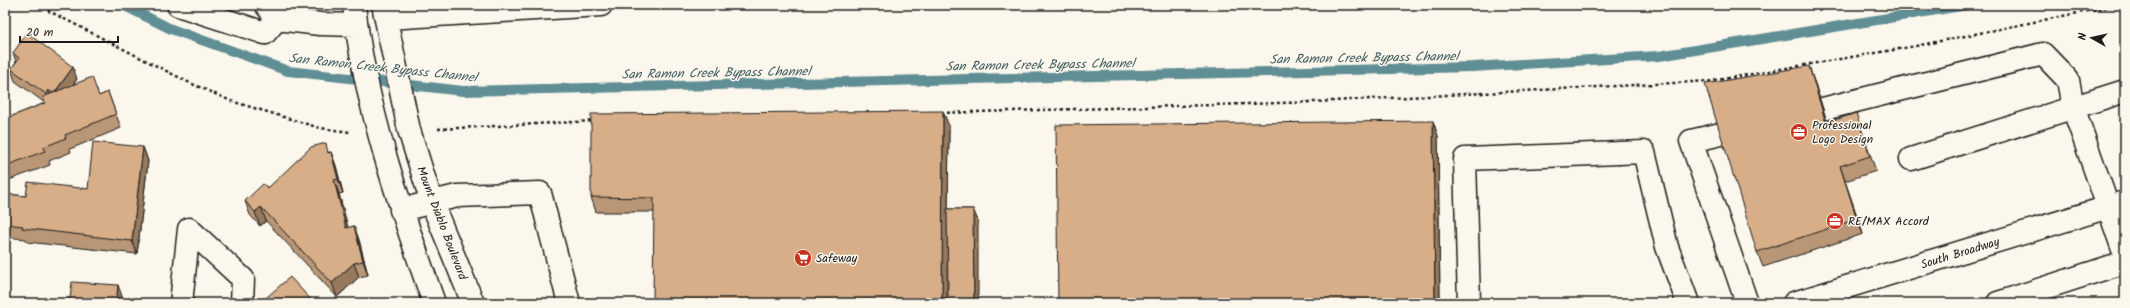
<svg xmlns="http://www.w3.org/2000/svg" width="2130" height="308" font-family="Kalam,sans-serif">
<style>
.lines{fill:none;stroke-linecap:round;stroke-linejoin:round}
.stream{stroke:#5e8e95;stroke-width:10}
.minor-casing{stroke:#1c1c1c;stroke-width:25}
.major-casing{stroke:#1c1c1c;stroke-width:25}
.path{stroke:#1c1c1c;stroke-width:2.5;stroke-dasharray:3 3;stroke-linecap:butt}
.minor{stroke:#fbf7ec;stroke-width:22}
.major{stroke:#fbf7ec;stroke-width:22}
.wall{fill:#b99675;stroke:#1c1c1c}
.shaded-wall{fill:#967a5f;stroke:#1c1c1c}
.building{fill:#d7ae88;stroke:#1c1c1c}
.labels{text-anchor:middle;stroke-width:3;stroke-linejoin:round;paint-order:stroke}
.poi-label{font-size:12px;fill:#1c1c1c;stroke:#fbf7ec;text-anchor:start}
.street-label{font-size:12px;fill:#1c1c1c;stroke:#fbf7ec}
.water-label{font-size:13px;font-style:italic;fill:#425e62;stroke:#fbf7ec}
</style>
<rect width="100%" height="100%" fill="#fbf7ec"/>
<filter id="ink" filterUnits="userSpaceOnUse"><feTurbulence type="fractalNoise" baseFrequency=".025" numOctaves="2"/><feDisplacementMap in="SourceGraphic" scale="8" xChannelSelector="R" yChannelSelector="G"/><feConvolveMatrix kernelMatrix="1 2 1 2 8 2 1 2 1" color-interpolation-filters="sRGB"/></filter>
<g filter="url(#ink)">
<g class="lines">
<path class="stream" d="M123,5L171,29L288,71L463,91L1472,67L1659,56L1967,5"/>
<defs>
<path id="minor" d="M178,5L265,33L277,19
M266,5L277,19L320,24L356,25
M354,5C365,107 400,207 434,303
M383,5L409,130L432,203L473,303
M387,18L601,5
M1823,109L2043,54L2068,80L2073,107L2125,255
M1721,134L1691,141L1747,303
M1911,159L2125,91
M401,210L457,196L540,193L569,303
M181,303L189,229L243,279L242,303
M1469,303L1465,159L1644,152L1667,247L1688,303"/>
<path id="major" d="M1794,303L2125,202
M1998,303L2125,262"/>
</defs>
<use href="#minor" class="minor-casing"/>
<use href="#major" class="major-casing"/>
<path class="path" d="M37,5L188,82L231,101L320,128L350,132
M941,113L1314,102L1711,81L1916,46L2117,5
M438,129L594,121"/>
<use href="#minor" class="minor"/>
<use href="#major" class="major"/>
</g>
<path class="wall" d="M13,53L77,79L73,85L99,96L108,92L121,128L70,149L71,152L49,161L50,165L9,180L5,169V119L45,103L15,81L11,69L16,62Z
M1814,81L1827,122L1861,128L1876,171L1845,181L1863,234L1763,267L1757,252Z
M1433,121L1438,136L1440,303H1058Z
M949,126L948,209H973L978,221L948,269L653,212H596L591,197Z
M143,147L148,161L137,254L27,242L26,239L5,237V194L26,196L88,189Z
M329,152H331L336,166L343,193L339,194L348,228L354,226L359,240L368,275L359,277L337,297L266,221L260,226L250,215L245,201Z"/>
<path class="shaded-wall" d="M5,18L9,29L5,56Z
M1809,66L1814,81L1832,137L1826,123Z
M73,67L77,79L58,105L54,94Z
M48,90L53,102L50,106L46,94Z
M943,111L949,126L947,303H942Z
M1433,121L1438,136L1440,303H1435V301Z
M143,147L148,161L137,254L132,241Z
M331,152L336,166L343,193L338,179Z
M1840,166L1845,181L1863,234L1857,219Z
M334,180L339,194L352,242L346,228Z
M261,207L266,221L260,226L255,212Z
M973,209L978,221V303H974Z
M354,226L359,240L368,275L363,261Z
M354,263L359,277L337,297L332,283Z
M5,281L7,286L6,303H5Z
M118,285L123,299V303H116Z"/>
<path class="building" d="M27,33L73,67L55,92L53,93L48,90L46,94L11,69L19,58L13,53Z
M1809,66L1826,123L1856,113L1870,156L1840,166L1857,219L1757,252L1705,84Z
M92,77L99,96L108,92L116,114L65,135L66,138L44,147L45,151L5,166V119L45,103L43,97Z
M943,111L942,303H653L654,198L591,197V114Z
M1433,121L1435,301L1202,303H1058L1056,125Z
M93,142L143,147L132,241L22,228L23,226L5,224V194L26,196L28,182L88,189Z
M326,143L328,153L331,152L338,179L334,180L346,228L354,226L363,261L354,263L332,283L261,207L255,212L245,201L263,184L268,188L311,147Z
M947,209H973L974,303H948Z
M290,277L314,303H260Z
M72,282L118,285L116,303H67V299H70Z"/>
</g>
<defs>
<symbol id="office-disc" viewBox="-11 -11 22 22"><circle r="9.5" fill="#c8321e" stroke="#fbf7ec"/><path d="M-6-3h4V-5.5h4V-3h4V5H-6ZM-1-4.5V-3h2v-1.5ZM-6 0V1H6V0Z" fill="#fff"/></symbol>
<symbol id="supermarket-disc" viewBox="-11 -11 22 22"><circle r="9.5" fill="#c8321e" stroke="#fbf7ec"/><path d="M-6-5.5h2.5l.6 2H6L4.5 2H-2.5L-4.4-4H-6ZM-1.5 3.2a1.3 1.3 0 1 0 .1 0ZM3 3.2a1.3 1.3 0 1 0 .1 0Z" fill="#fff"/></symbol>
</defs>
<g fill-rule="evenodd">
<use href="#office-disc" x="1789" y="122" width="20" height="20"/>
<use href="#office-disc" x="1825" y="211" width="20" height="20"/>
<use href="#supermarket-disc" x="793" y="248" width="20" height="20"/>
</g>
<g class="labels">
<g class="poi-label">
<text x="1812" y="129">Professional<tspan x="1812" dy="14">Logo Design</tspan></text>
<text x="1848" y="225">RE/MAX Accord</text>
<text x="816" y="262">Safeway</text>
</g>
<g class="street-label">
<text transform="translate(442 223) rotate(69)" y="4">Mount Diablo Boulevard</text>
<text transform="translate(1960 253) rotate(-17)" y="4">South Broadway</text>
</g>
<g class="water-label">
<text transform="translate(1364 57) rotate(-1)" y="5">San Ramon Creek Bypass Channel</text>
<text transform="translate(1040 64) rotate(-1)" y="5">San Ramon Creek Bypass Channel</text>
<text transform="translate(383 67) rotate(6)" y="5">San Ramon Creek Bypass Channel</text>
<text transform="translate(716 72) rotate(-1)" y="5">San Ramon Creek Bypass Channel</text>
</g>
</g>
<rect width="2130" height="308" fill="none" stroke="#fbf7ec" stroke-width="20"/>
<rect x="10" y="10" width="2110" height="288" fill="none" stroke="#1c1c1c" stroke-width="1.5" filter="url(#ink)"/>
<g transform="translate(2092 38) rotate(278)" stroke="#fbf7ec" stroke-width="3" paint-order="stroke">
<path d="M0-3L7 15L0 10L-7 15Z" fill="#1c1c1c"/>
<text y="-6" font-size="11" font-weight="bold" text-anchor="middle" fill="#1c1c1c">N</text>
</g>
<path d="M20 36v6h98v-6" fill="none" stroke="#1c1c1c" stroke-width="2"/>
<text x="26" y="36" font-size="12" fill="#1c1c1c" stroke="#fbf7ec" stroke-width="3" paint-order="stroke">20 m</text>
</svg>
